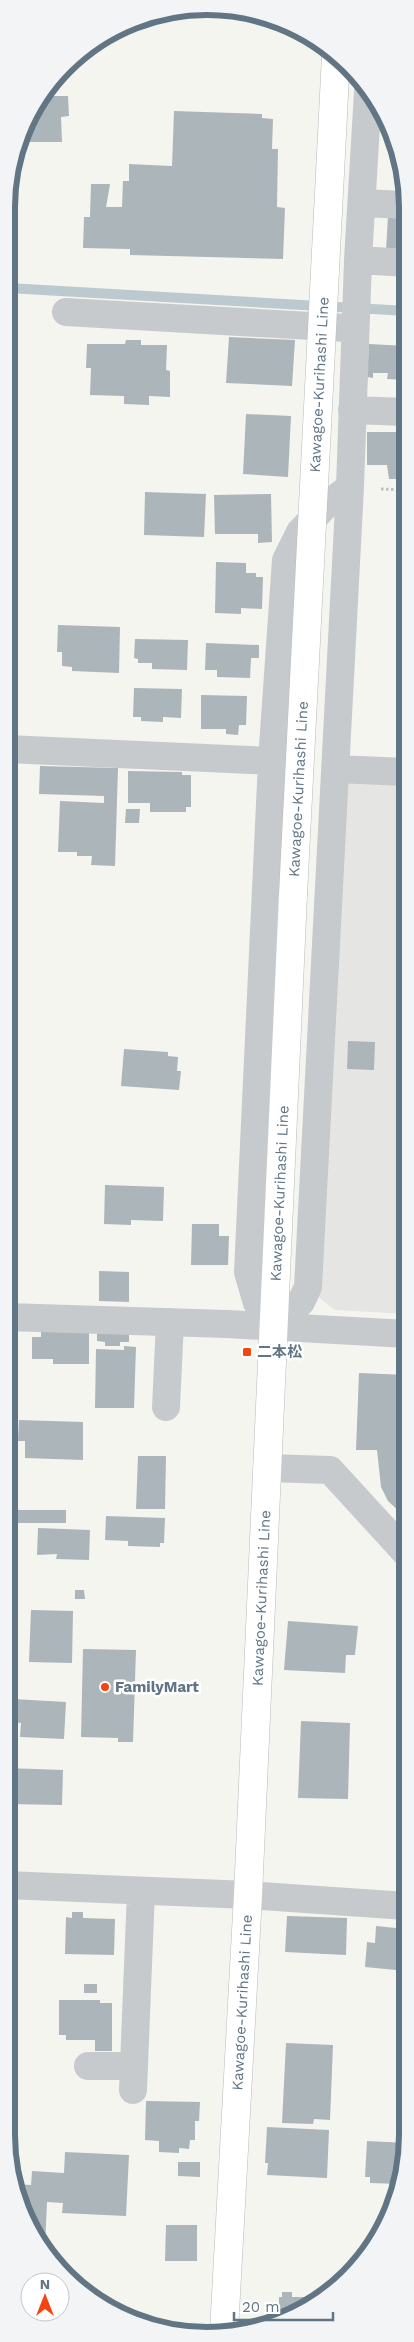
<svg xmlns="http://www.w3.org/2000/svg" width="414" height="2342" font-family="'Work Sans','Noto Sans JP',sans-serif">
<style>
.built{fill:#e5e6e4}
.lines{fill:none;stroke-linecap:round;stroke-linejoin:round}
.stream{stroke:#bcc9ce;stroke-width:10}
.building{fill:#acb5ba}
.major-casing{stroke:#b7bbbf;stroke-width:29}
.path{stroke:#bdc0c2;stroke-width:3;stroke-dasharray:2.5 2.5;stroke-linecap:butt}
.minor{stroke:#c7cacd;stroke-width:28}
.major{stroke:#fff;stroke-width:28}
.major-bridge-casing{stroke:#b7bbbf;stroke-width:29;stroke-linecap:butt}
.major-bridge{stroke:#fff;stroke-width:28}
.poi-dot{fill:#f34412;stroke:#fff;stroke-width:2}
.labels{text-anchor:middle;stroke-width:5;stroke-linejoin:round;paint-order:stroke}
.street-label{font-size:15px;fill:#617585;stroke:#fff}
.poi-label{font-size:15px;font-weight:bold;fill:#617585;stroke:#fff;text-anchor:start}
.rim{fill:none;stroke:#617585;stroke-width:6}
</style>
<rect width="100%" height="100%" fill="#f5f5f0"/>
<path class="built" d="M344,776L407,779V1314L335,1310L317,1296Z"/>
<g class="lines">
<path class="stream" d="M8,288L407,311"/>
</g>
<path class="building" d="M42,96H68L69,116L61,117L62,142H21L33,107Z
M174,111L262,114V118L273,119L272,149H278L277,207L285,208L283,259L130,255V249L83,248L84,217H90L91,184H110L106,207H122L123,181H129V164L172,166Z
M388,216L407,217V251L386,250Z
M229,337L295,340L292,386L226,383Z
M126,340H141V345H167L166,370L170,371V397L149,396V405L124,404V396L90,395L91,368H86L87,344H125Z
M369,344L407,346V380L387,379L388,373H373V378L367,377Z
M246,414L291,416L288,477L243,474Z
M367,432H403V444H398V472H402V479H389L387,465H367Z
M145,492L206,494L204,537L144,535Z
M271,494L272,542L258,543V534H215L214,495Z
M216,562L246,563V573H256V577H263L262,609L241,608V614L215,613Z
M58,625L120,627L119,673L72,671V667L62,666V652H57Z
M135,639L188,640L187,670L152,669V663H138V659L134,658Z
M206,643L259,645V658H251L250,678L217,677V670H205Z
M134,688L182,689L181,718L163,717V722L141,721V717H133Z
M201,695L247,696L246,725H239L238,735L226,734V729H201Z
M40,766L118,768L115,866L91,865L92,856H77V852H58L60,801L104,803V796L39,794Z
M128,771L182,772V775H191V807H186V812H150V803H128Z
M126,809H140L139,823H125Z
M348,1041L375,1042L374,1070L347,1069Z
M124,1049L168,1052V1056L178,1057L177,1071H181L179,1090L121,1086Z
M105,1185L164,1187L163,1221L131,1220V1225L104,1224Z
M192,1224H219V1236H229L228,1265H191Z
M99,1271L129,1272V1302L99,1301Z
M41,1331H89V1364H53V1359H32V1337H41Z
M97,1331H129V1342H120V1346H105V1342L97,1341Z
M124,1346L136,1347L134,1408H95L96,1349L124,1350Z
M359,1373L407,1375L406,1518L388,1501L381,1487L377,1450H356Z
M19,1420L83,1422V1460L25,1458V1441H18Z
M138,1456H166L165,1509H136Z
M16,1510H66V1523H16Z
M106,1516L165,1518L164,1543H160V1547L128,1546V1541L105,1540Z
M38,1528L90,1530L89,1560L56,1559L57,1554L37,1555Z
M75,1590H84L85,1599H75Z
M31,1610L73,1611L72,1663L29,1662Z
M288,1621L358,1626L355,1655H346L345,1673L284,1670Z
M83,1649L136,1650L133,1742H118V1738L81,1737Z
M13,1699L66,1702L64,1739L20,1737L21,1723L12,1722Z
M301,1721L350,1723L348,1799L298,1798Z
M7,1768L63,1770L62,1805L7,1804Z
M72,1912H83V1918L115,1919L114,1955L65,1954L66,1917L72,1918Z
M287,1916L347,1918L346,1955L285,1952Z
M376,1926L406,1929V1971L365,1967L367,1942L375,1943Z
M84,1984H97V1993H84Z
M59,2000H100V2003H112V2051H95V2040H66V2035H59Z
M286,2043L333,2045L330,2120L314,2119L313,2124L282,2123Z
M146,2101L200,2102L199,2121H195V2140H190L189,2149L179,2148V2153L159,2152V2141L145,2140Z
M267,2127L329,2130L327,2178L267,2175L268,2163H265Z
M367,2141L406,2143V2161L399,2184L370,2183V2177H365Z
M65,2152L129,2155L126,2216L62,2213L63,2203L47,2202L45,2246L21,2212L16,2184L31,2185L32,2171L64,2173Z
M178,2162H200V2177L178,2176Z
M166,2225H197V2261H165Z
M333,2280H344L333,2290Z
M282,2292H292V2297H315V2300L279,2321V2297H282Z"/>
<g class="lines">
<defs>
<g id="major">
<path id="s1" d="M224,2331L248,1895L293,895"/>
</g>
</defs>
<use href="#major" class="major-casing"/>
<path class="path" d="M381,489L407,490"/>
<path class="minor" d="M362,203L407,205
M358,260L407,263
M66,312L346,328
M352,410L407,412
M7,749L272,761
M336,769L407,772
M7,1317L227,1324L407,1334
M274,1326L301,1302L308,1287L350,487L358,260L368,92
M274,1326L257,1303L248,1272L272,761L286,560L300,532L323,508L350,487
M166,1407L170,1322
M267,1468L330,1470L406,1553
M6,1885L248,1895L406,1906
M88,2066H134
M133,2090L141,1891"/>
<use href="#major" class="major"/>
<defs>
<g id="major-bridge">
<path id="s2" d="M293,895L336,56"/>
</g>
</defs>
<use href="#major-bridge" class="major-bridge-casing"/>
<use href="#major-bridge" class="major-bridge"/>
</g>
<g class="poi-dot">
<rect x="242" y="1347" width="10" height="10" rx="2.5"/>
<circle cx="105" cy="1687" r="5"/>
</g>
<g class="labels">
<g class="street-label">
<text dy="5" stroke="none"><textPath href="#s2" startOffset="511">Kawagoe-Kurihashi Line</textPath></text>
<text dy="5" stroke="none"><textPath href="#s2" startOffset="106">Kawagoe-Kurihashi Line</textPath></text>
<text dy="5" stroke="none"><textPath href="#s1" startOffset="1139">Kawagoe-Kurihashi Line</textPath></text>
<text dy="5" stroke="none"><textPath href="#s1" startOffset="734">Kawagoe-Kurihashi Line</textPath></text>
<text dy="5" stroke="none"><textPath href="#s1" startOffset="329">Kawagoe-Kurihashi Line</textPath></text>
</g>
<g class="poi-label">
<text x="257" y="1357">二本松</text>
<text x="115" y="1692">FamilyMart</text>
</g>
</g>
<path d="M0 0H414V2342H0ZM207 15H207A192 192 0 0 1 399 207V2135A192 192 0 0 1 207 2327H207A192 192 0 0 1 15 2135V207A192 192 0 0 1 207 15Z" fill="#f2f4f5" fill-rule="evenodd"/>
<path class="rim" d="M207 15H207A192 192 0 0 1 399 207V2135A192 192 0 0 1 207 2327H207A192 192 0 0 1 15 2135V207A192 192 0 0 1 207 15Z"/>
<g transform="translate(45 2297)"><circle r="24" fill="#ffffff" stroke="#c0c8ce"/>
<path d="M0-4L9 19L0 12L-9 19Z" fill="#f34412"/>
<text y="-8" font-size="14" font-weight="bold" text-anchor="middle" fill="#617585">N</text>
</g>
<path d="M234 2312v8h99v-8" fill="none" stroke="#617585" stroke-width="2.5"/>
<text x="242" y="2312" font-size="15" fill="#617585" stroke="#ffffff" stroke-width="4" paint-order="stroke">20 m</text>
</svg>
